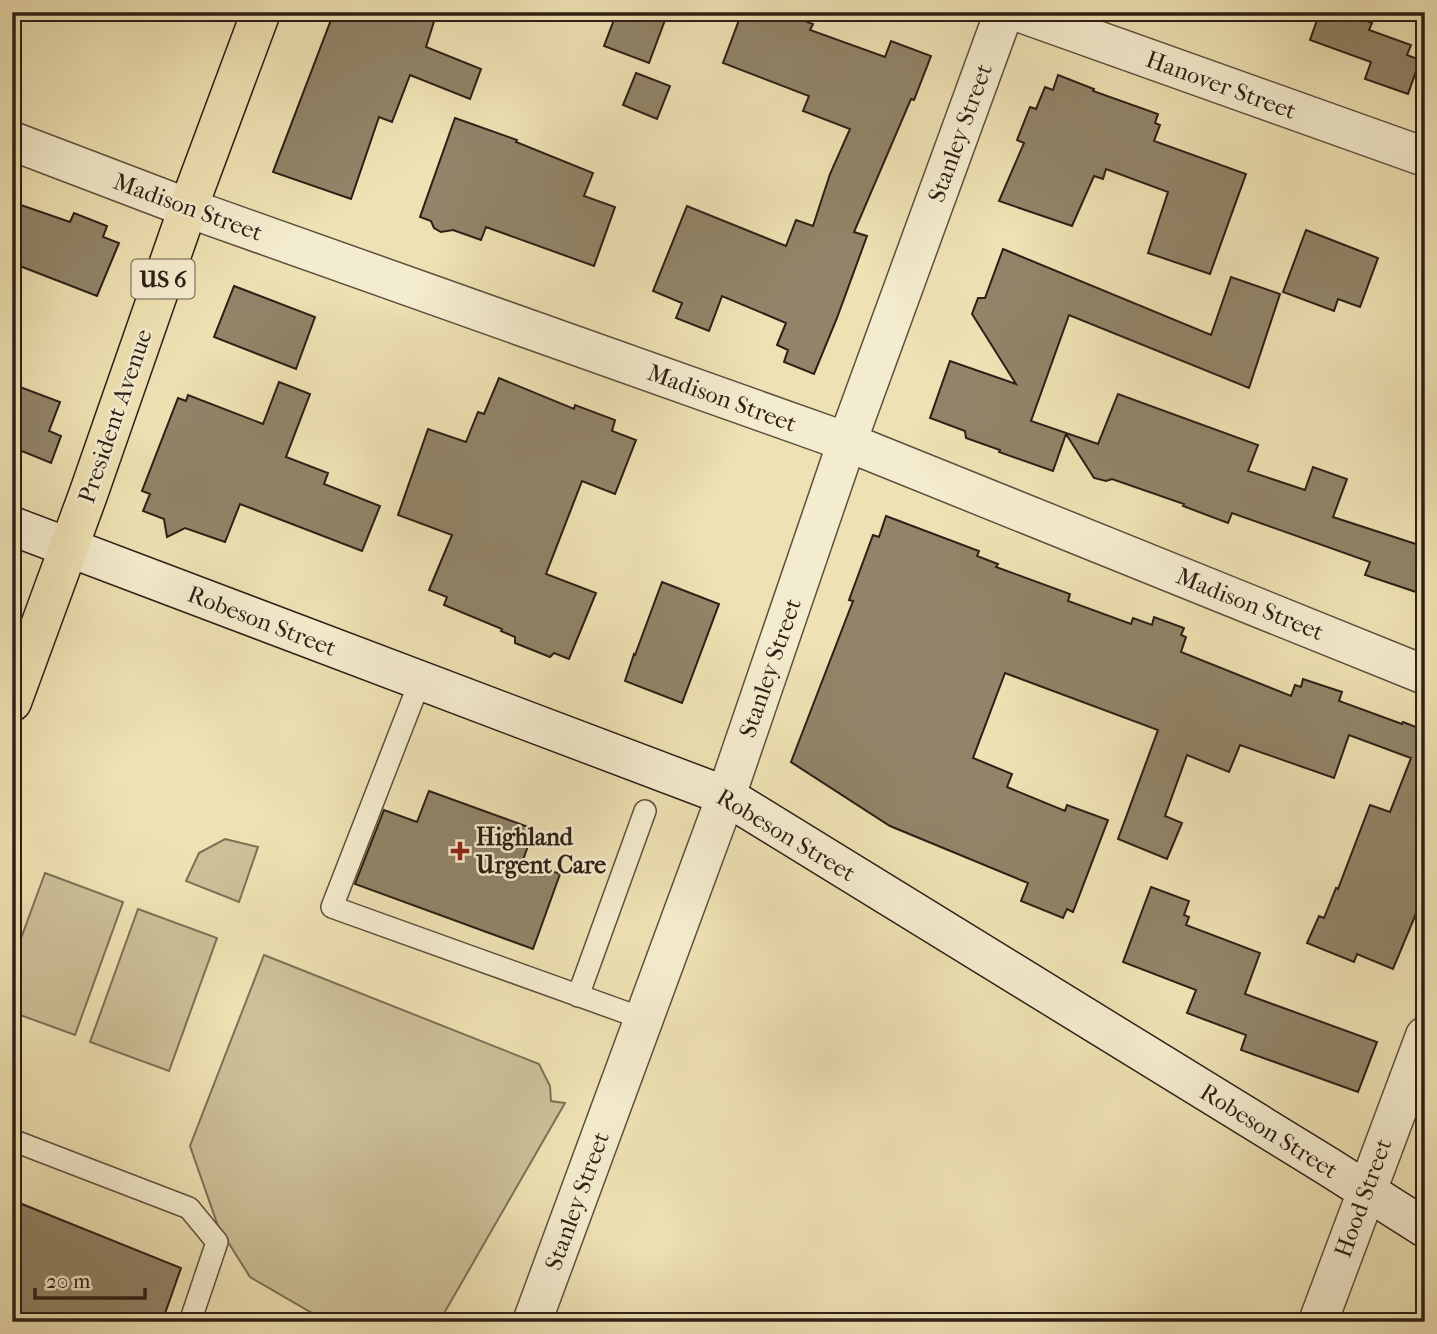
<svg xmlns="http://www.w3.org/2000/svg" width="1437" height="1334" font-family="'IM FELL French Canon',serif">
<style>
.green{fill:#cdc098;stroke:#7d7057;stroke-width:2}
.building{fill:#918468;stroke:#2d1f16;stroke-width:2}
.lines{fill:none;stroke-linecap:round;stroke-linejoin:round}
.lane-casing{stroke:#5d503d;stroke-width:24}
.street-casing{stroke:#5d503d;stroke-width:41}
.secondary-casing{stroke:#2d1f16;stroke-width:41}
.primary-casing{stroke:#2d1f16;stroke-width:41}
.lane{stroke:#f4ecce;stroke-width:21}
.street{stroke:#f4ecce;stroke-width:38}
.secondary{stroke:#f4ecce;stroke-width:38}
.primary{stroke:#eee1b3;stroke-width:38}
.poi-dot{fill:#8f2418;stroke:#f4ecce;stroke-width:2.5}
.labels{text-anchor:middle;stroke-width:5;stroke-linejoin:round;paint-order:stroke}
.shield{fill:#f4ecce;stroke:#695c4d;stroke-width:2}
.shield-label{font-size:23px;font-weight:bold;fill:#2d1f16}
.street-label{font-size:24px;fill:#2d1f16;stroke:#f4ecce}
.poi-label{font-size:24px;font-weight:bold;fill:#2d1f16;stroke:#f4ecce;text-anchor:start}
</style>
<rect width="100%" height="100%" fill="#eee1b3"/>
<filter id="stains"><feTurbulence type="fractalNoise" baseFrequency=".00286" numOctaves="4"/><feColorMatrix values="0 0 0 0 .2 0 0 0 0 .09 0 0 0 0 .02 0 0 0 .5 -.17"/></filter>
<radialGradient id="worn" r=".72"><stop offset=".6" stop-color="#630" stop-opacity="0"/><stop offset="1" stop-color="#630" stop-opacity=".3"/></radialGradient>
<path class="green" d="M225,839L258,847L239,902L186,881L199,853Z
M45,873L123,902L75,1035L12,1012V963Z
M138,909L217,938L169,1071L90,1042Z
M264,955L539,1064L550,1086L551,1101L565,1103L439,1322H330L319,1317L250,1277L218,1226L190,1146Z"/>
<path class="building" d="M334,12H437L426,47L481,69L470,99L410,75L392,122L379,117L351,199L273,172Z
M617,12H668L649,63L604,46Z
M742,12H811L807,22L813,24L810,30L885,57L891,41L931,56L914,100L911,99L854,232L867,236L837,318L814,374L784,362L788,350L777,345L786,323L722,296L709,331L676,318L682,303L653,291L687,206L786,246L796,220L813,226L830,174L850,129L803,111L809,96L723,63Z
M1320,12H1344L1372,23L1369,30L1411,45L1407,55L1420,60L1408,94L1365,79L1371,62L1310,40Z
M636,73L670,86L657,119L623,105Z
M1058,75L1094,89L1093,91L1158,114L1155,123L1160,125L1154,141L1246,174L1210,274L1148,253L1168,192L1106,169L1103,179L1094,176L1072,226L999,201L1024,143L1017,140L1030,107L1036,109L1045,87L1053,90Z
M455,118L517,140L516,142L593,173L584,196L615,207L594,266L486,227L481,240L453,230L441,232L434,228L431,221L420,217Z
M12,202L70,222L74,213L107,226L103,237L119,243L97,296L12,263Z
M1306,230L1378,258L1360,307L1338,299L1334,311L1283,292Z
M1003,249L1211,335L1231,277L1280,294L1249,388L1069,315L1031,421L1098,444L1118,394L1258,445L1248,471L1305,490L1313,467L1347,479L1333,517L1425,547V595L1365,575L1370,562L1232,513L1228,523L1183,506L1184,504L1112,479L1106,481L1094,478L1066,434L1053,471L999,452L1000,450L966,438L965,431L930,418L950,361L1016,384L972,314L978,298H985Z
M234,286L315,317L296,369L214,337Z
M499,378L574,409L575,405L615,420L612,431L636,440L615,494L582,481L546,574L596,593L569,659L554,653L550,657L515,643V637L501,631L502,629L444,605L447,597L429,590L452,535L398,515L428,429L466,442L478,412L484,414Z
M279,382L310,394L286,457L328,473L324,484L380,506L362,551L240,504L225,542L185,528L167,537L164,519L143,511L150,494L142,491L178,398L186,401L188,395L263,424Z
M12,384L60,402L49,431L61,436L51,463L12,447Z
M886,516L979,551L977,556L998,564L996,567L1070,594L1068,601L1131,624L1133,618L1152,625L1154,617L1184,628L1181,635L1186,637L1181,652L1291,696L1295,685L1301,687L1303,679L1342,692L1339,701L1402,724L1403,722L1421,729L1422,728H1425V892L1393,969L1357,954L1354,962L1307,943L1319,916L1324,918L1336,888L1338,889L1370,805L1390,812L1411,758L1349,735L1334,778L1240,745L1229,772L1187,755L1165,816L1182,823L1167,859L1118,839L1158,730L1005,673L973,758L1012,774L1007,787L1065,811L1067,805L1108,820L1073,912L1067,909L1063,918L1021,901L1028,883L890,826L791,762L853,601L849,600L873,535L879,537Z
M662,582L719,604L682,703L625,681L634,654L635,655Z
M429,791L534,829L523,860L560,874L533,949L355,884L384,810L417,822Z
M1151,887L1189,901L1184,915L1189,917L1186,925L1260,953L1245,994L1377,1042L1358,1092L1241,1050L1246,1035L1187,1013L1196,990L1123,962Z
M12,1200L181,1268L162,1322H12Z"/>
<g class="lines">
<defs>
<path id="lane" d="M420,681L332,907L644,1019
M578,996L645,811
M12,1140L189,1208L217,1242L190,1322"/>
<path id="street" d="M1018,12L1425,157
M12,141L188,208L847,442L1425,675
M532,1322L726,796L847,442L1004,12
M1318,1322L1425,1036"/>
<path id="secondary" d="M12,526L726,796L1329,1167L1425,1228"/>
<path id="primary" d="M12,702L89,492L188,208L261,12"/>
</defs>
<use href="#lane" class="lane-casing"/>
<use href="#street" class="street-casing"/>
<use href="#secondary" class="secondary-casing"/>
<use href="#primary" class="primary-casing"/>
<use href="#lane" class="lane"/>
<use href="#street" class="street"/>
<use href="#secondary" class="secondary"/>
<use href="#primary" class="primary"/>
</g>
<path class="poi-dot" d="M456.5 840.5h7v7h7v7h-7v7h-7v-7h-7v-7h7z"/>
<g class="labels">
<rect class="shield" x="131.5" y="259.5" width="63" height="39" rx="5"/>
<g class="shield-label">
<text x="163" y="287">US 6</text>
</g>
<g class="street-label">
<text transform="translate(1221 85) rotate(20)" y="8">Hanover Street</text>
<text transform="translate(960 133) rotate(-70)" y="8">Stanley Street</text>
<text transform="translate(188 207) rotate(20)" y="8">Madison Street</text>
<text transform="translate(722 398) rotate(20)" y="8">Madison Street</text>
<text transform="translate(115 416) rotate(-71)" y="8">President Avenue</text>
<text transform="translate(1250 604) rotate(22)" y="8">Madison Street</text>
<text transform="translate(262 621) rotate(21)" y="8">Robeson Street</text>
<text transform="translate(770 668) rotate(-71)" y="8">Stanley Street</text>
<text transform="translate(786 835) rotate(31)" y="8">Robeson Street</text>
<text transform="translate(1269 1131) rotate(32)" y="8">Robeson Street</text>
<text transform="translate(1363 1198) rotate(-70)" y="8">Hood Street</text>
<text transform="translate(577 1201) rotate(-70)" y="8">Stanley Street</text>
</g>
<g class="poi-label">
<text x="476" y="845">Highland<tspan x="476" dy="28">Urgent Care</tspan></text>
</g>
</g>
<rect width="1437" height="1334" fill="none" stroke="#eee1b3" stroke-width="42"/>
<rect x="14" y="14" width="1409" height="1306" fill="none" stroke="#2d1f16" stroke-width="3.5"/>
<rect x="21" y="21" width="1395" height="1292" fill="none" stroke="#2d1f16" stroke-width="2"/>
<path d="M35 1288v10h110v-10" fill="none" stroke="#2d1f16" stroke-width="3.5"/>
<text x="46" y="1288" font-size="21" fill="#2d1f16" stroke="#f4ecce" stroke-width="5" paint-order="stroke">20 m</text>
<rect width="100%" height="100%" filter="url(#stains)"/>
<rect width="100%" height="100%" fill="url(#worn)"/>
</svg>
